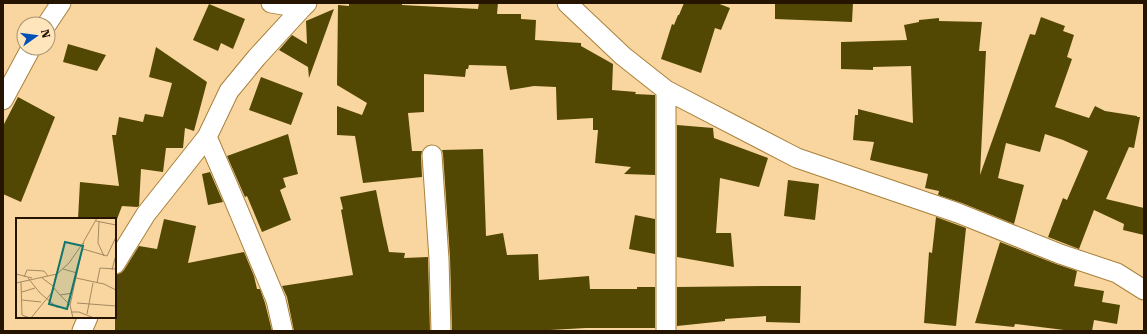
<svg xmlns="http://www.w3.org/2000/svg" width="1147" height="334" font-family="'Roboto Serif',serif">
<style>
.building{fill:#534803}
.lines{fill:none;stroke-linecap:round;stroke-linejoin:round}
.street-casing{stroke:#a9813b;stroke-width:21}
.street{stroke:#fff;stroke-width:19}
.inset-road{fill:none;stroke:#a48960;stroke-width:1}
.view{fill:#0f766e;fill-opacity:0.15;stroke:#0f766e;stroke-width:2}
.inset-edge{fill:none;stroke:#251500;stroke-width:2}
</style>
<rect width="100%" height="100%" fill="#f9d6a0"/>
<path class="building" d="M349,3H402V5L478,9L479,3H498L497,14H521V19L536,20L535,40L581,43V46L613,64L612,90L636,92L635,94L655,95V175L624,174L631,167L595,163L598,130H593V118L557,120L556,87L534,86L510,90L506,66L469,65L468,69H466L465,77L424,74V112L408,113L412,151H422L421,156L422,177L363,183L355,136L337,135V106L362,115L367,103L337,85L338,5L349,6Z
M684,3H717L730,8L721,30L715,28L701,73L661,59L672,24L674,25L678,15H679Z
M775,3H853L852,22L775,19Z
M209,4L245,19L233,49L221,43L218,51L193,40Z
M334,9L317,56L309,78L308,67L279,50L292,35L307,44L306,21Z
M1041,17L1065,26L1063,31L1074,35L1067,57L1072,59L1055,107L1089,118L1095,106L1105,111L1137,116V117H1140L1134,148L1129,147L1106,199L1144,208V235L1123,230L1124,224L1094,210L1079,249L1048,237L1063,198L1067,200L1088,151L1063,140L1045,134L1040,152L1006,143L998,178L1024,185L1014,224L962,203L938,195L939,191L925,188L928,174L870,160L874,142L853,140L855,115H858V109L913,123L911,66L873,67V70L841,69V42L907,40L904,25L919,22V20L939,18V21L982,22L979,51H986L980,175L1030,34L1035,35Z
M68,44L106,55L97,71L63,62Z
M156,47L207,82L194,131L185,128L183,148H166L163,172L141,169L139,206L137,207L122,206L117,219H78L80,182L119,186L112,135H116L119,117L143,122L145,114L163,117L172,83L149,77Z
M261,77L303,93L291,125L249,110Z
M18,97L55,117L21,202L3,194V126Z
M677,125L713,128L714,138L768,158L759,187L720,178L716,233H731L734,267L677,257Z
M288,134L298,174L283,178L286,187L280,190L291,220L262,232L247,196L245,197L227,156Z
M483,149L486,236L503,233L507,255L538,254L539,280L589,276L590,289H637V287H655V328H586L532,331H452L450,258L443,154L442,150Z
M210,172L223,202L208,205L202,174Z
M788,180L819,184L815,220L784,216Z
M376,190L383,225L389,252L405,253L404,258L428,257L430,331H294L287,297L282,286L353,275L341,210L343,209L340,197Z
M635,215L655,219V254L629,249Z
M936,217L966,228L956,326L924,323L929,252L932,253Z
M164,219L196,226L188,263L244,252L254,276L257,289H260L265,303L272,331H115V275L121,273L124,270L139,246L157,249Z
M1000,242L1056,264L1077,271L1074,286L1104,291L1102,302L1120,305L1117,324L1094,320L1092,331H1072L1015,324L1014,327L975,323Z
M767,286H801L800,323L766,322V316L725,319V321L677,326V287Z"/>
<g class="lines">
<defs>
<path id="street" d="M271,3L302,8L307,3
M567,3L623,56L666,90L797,158L958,213L1060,254L1117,273L1144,290
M47,24L61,3
M666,90V331
M3,100L31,48
M432,155L439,259L441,331
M115,264L146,214L207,137
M82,331L88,317
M283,331L276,300L229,188L207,137L229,91L257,57L302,8"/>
</defs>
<use href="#street" class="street-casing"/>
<use href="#street" class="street"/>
</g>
<g transform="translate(16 218)">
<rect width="100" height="100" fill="#f9d6a0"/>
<path class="inset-road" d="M80,3L100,7M83,4L82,25L88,38M67,31L91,38L100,19M47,51L61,55M96,52L99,40M0,56L16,60M8,59L11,52L28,53L32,58M12,60L24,75L42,90M26,60L37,68M60,60L88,66L100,72M5,64L6,97L14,100M0,65L41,56L53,45L67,25M81,65L84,50L100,51M38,70L44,77L57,75M6,74L19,70M44,77L54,87M6,82L25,84M61,85L100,88M55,94H63L78,100M71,96L77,65M15,100L37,73L40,56M57,100L54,87L68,23L81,0"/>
<path class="view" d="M49,24L67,28L51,91L33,86Z"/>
<rect width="100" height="100" class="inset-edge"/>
</g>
<rect width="1147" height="334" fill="none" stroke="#251500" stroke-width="8"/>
<g transform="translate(36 36) rotate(76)"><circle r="19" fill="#ffe5bc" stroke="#a89271"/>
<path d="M0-3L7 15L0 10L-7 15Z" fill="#0050b9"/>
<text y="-6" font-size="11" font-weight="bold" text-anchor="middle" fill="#251500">N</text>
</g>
</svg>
